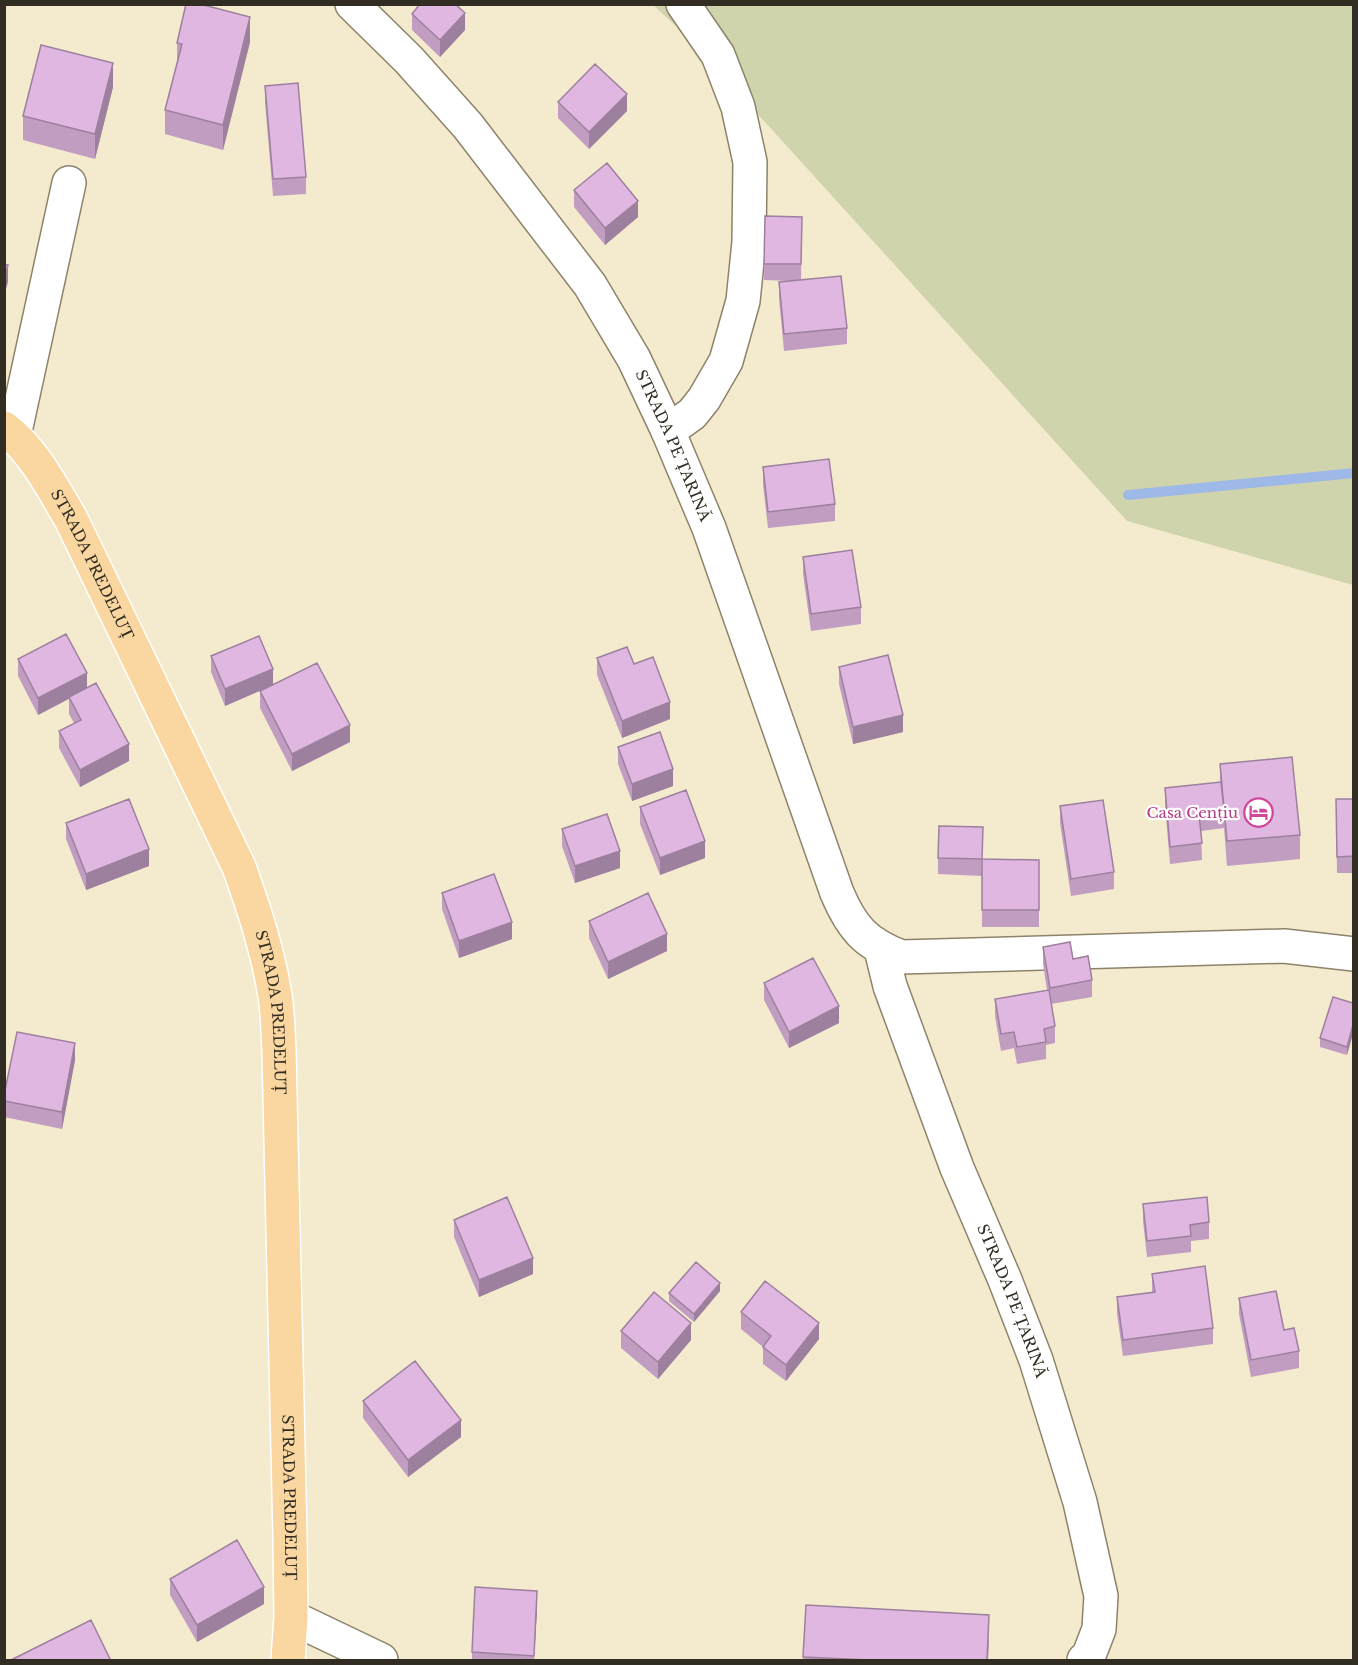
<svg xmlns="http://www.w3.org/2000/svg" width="1358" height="1665" font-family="'Libre Baskerville',serif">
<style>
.green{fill:#cfd4ac}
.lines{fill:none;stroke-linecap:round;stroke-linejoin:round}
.stream{stroke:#9eb9e7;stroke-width:10}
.minor-casing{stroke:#8d836a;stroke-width:36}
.major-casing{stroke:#fff;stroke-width:36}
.minor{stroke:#fff;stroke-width:33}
.major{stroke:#fad6a1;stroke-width:33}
.wall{fill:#c19dc2}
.shaded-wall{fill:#9d809e}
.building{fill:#e0b7e1;stroke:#9d809e;stroke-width:1.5}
.labels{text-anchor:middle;stroke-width:4.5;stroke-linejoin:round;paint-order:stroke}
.street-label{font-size:15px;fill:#312d22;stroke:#fff}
.hotel-label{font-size:15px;fill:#b23c85;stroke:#fff;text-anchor:end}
</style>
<rect width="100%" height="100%" fill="#f4eace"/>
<path class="green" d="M653,5H1353V585L1127,521L687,36Z"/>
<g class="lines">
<path class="stream" d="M1128,495L1354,473"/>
<defs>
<g id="minor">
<path id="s1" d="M352,4L409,60L468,126L590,285L634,359L668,431L709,528L837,893C852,928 865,943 901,957L1284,946L1354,954"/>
<path d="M668,431L692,414L704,399L726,361L743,301L749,242L750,162L738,107L718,55L683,4"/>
<path d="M14,436L69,183"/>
<path id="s2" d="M881,949L890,986L957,1168L1005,1280L1036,1360L1080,1502L1101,1596L1099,1629L1089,1655L1084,1660"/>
<path d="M291,1617L381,1660"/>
</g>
<g id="major">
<path id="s3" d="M4,428C34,451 52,487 71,519L239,867C254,909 268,951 275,996C278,1014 278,1033 279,1051L290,1537L291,1617L288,1660"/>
</g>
</defs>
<use href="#minor" class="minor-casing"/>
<use href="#major" class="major-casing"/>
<use href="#minor" class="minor"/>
<use href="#major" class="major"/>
</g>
<path class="wall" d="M412,14L465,30L440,57L412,30Z
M250,42L223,150L165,134V110L177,64V43Z
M265,86L306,177V194L273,196L265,102Z
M113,87L95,159L23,140V116Z
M558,102L627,111L589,149L558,118Z
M574,190L638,217L605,245L574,207Z
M765,216L802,217L801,280L847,328V344L784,351L779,299V282L791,281L764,280Z
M763,467L835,504V521L768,528L763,484Z
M803,557L861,607V624L811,631L803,574Z
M211,656L273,685L350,742L292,771L260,708V691L269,687L225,706L211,672Z
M597,658L634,664L670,719L622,738L597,675Z
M18,659L87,688L129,761L80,787L59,748V731L74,723L69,714V699L38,715L18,676Z
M839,667L903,732L853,744L839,684Z
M618,747L673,786L632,801L618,764Z
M1220,764L1300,835V859L1227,866L1224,828L1201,831L1202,860L1170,864L1165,805V788L1220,782Z
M1336,799H1353V873H1337Z
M1060,806L1114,872V889L1071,896L1060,823Z
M640,807L705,858L660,875L640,824Z
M66,823L149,866L86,890L66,839Z
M562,829L620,868L575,883L562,846Z
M938,858L982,859L1039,860V927H982V876L938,874Z
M442,893L512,939L459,958L442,909Z
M589,921L667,951L608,979L589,938Z
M1043,947L1073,959L1092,980V997L1051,1004L1055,1026V1043L1046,1045V1059L1017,1064L1014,1048L1001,1051L995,1016V999L1047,990L1043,964Z
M764,983L839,1023L789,1048L764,1000Z
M1353,1003L1347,1055L1320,1047V1038Z
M75,1060L62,1129L4,1117V1095Z
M1143,1204L1209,1222V1239L1191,1241V1252L1147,1257L1143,1221Z
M454,1220L533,1274L479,1297L454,1237Z
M1152,1274L1213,1328V1344L1123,1356L1117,1314V1297L1152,1293Z
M720,1291L694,1322L669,1301V1293Z
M1239,1298L1284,1330L1299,1351V1368L1251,1377L1239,1314Z
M741,1312L819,1339L786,1381L763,1364V1347L741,1329Z
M621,1331L691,1340L658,1379L621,1348Z
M363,1401L461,1437L408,1477L363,1418Z
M170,1579L264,1604L197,1642L170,1595Z
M806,1605L989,1640L988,1660H803Z
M537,1608L534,1660H472V1652Z"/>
<path class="shaded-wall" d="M465,13V30L440,57V40Z
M250,17V42L223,150V125Z
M113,63V87L95,159V134Z
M627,94V111L589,149V132Z
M638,201V217L605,245V228Z
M8,265V282L4,296V279Z
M273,669V685L225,706V689Z
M87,673V689L38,715V698Z
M670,702V719L622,738V721Z
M903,715V732L853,744V727Z
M350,725V742L292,771V754Z
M129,744V761L80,787V770Z
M673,769V786L632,801V784Z
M705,841V858L660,875V858Z
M149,849V866L86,890V874Z
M620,851V868L575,883V866Z
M512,922V939L459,958V941Z
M667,934V951L608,979V962Z
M839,1006V1023L789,1048V1032Z
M1353,1025V1034L1347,1055V1047Z
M75,1043V1060L62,1129V1112Z
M533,1258V1274L479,1297V1280Z
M720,1283V1291L694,1322V1314Z
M691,1323V1340L658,1379V1362Z
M819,1323V1339L786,1381V1365Z
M461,1420V1437L408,1477V1460Z
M264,1587V1604L197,1642V1625Z
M537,1591V1608L534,1660Z
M989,1615L988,1660H987Z"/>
<path class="building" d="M186,4H200L250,17L223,125L165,110L182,44L177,43Z
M420,4H455L465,13L440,40L412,14Z
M41,45L113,63L95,134L23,116Z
M595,64L627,94L589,132L558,102Z
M298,83L306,177L273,179L265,86Z
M607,163L638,201L605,228L574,190Z
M765,216L802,217L801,264H764Z
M4,264L8,265L4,279Z
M841,276L847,328L784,334L779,282Z
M829,459L835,504L768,512L763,467Z
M852,550L861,607L811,614L803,557Z
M66,634L87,673L38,698L18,659Z
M259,636L273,669L225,689L211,656Z
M627,647L634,664L653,657L670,702L622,721L597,658Z
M888,655L903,715L853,727L839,667Z
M317,663L350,725L292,754L260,691Z
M96,683L129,744L80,770L59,731L81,720L69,697Z
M660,732L673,769L632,784L618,747Z
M1292,757L1300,835L1227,841L1220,764Z
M1221,782L1224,811L1199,815L1202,843L1170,847L1165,788Z
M686,790L705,841L660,858L640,807Z
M129,799L149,849L86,874L66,823Z
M1336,799H1353V856L1337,857Z
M1103,800L1114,872L1071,879L1060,806Z
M607,814L620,851L575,866L562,829Z
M939,826L983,827L982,859L1039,860V910H982V859L938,858Z
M494,874L512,922L459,941L442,893Z
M648,893L667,934L608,962L589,921Z
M1070,942L1073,959L1088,956L1092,980L1050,988L1043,947Z
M813,958L839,1006L789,1032L764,983Z
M1049,990L1055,1026L1044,1029L1046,1042L1017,1047L1014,1032L1001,1034L995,999Z
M1333,997L1353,1003V1025L1347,1047L1320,1038Z
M17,1032L75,1043L62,1112L4,1101V1095Z
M507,1197L533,1258L479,1280L454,1220Z
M1207,1197L1209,1222L1190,1225L1191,1236L1147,1241L1143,1204Z
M696,1262L720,1283L694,1314L669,1293Z
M1205,1266L1213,1328L1123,1340L1117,1297L1155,1292L1152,1274Z
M765,1281L819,1323L786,1365L763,1347L771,1336L741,1312Z
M1276,1291L1284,1330L1294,1328L1299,1351L1251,1360L1239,1298Z
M654,1292L691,1323L658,1362L621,1331Z
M415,1361L461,1420L408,1460L363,1401Z
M237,1540L264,1587L197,1625L170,1579Z
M475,1587L537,1591L534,1656L472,1652Z
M806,1605L989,1615L987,1660H869L803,1657Z
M91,1620L110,1659L108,1660H11Z"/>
<defs>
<symbol id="hotel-ring" viewBox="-11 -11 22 22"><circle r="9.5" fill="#fff" stroke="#d1479c" stroke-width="1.5"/><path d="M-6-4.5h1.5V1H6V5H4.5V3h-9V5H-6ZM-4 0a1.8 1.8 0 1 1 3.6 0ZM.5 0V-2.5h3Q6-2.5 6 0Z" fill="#d1479c"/></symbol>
</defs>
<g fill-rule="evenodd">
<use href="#hotel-ring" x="1242" y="796" width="33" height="33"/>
</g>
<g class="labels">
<g class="street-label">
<text dy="5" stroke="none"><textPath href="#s1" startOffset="550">STRADA PE ȚARINĂ</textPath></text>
<text dy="5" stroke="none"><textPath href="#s3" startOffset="164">STRADA PREDELUȚ</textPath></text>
<text dy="5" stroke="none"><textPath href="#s3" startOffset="650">STRADA PREDELUȚ</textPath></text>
<text dy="5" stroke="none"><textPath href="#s2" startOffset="376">STRADA PE ȚARINĂ</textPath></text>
<text dy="5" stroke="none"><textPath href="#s3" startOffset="1136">STRADA PREDELUȚ</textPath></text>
</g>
<g class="hotel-label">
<text x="1238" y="818">Casa Cențiu</text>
</g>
</g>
<rect width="1358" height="1665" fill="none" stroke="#312d22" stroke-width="12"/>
</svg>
